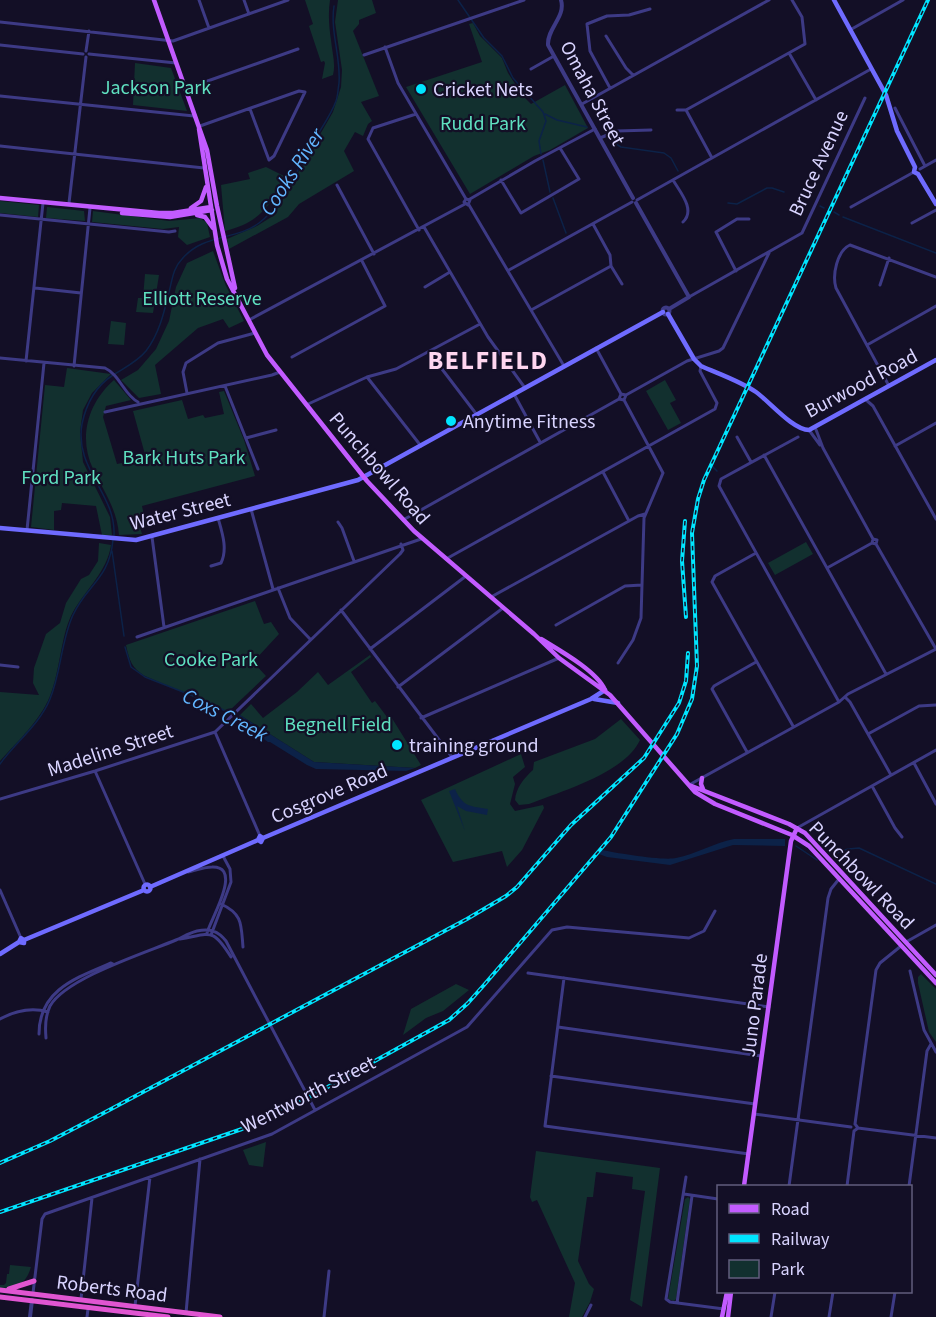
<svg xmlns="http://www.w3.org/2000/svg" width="936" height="1317" font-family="'Source Sans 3',sans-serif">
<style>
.green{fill:#12302f}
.water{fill:#0c2248}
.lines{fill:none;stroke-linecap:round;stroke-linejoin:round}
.stream{stroke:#0c2248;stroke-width:1.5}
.minor{stroke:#3d3a85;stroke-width:3}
.tertiary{stroke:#3d3a85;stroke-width:4}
.secondary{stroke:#6f6bff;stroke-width:4.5}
.primary{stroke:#c25bff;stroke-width:4.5}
.trunk{stroke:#e055d1;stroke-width:5}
.rail-casing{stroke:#00e5ff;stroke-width:4}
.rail{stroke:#130f26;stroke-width:1.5;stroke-dasharray:4.5;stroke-linecap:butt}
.poi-dot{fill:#00e5ff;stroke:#130f26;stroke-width:2}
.labels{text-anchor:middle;stroke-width:4.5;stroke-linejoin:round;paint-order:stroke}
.park-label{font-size:20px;fill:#5fe0c0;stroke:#130f26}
.poi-label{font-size:20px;fill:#d9d4ff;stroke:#130f26;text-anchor:start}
.street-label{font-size:20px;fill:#d9d4ff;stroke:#130f26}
.water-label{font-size:21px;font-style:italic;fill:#62b6ff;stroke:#130f26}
.district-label{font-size:26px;font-weight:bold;letter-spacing:1.5px;fill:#ffd6f0;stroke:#130f26}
</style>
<rect width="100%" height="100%" fill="#130f26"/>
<path class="green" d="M305,0H330C328,13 329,27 331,40C332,52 336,64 333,75L322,79L325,63L324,61L321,62L309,26L313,24Z
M338,0H372L376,13L359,20V24L353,31L379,96L361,102L372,121L368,124L363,136L355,132L344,151L354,171L299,204L288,217L229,249L227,239L257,226L273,216L333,112L341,87L342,70L335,22Z
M473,23L480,36L502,58L508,73L523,96L531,104L565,85L588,128L550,150L534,156L470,194L406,87L482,62L469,24Z
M135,63L171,68L187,111L133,105Z
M266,167L286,177C270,206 259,223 225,231L221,185L250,179L248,173Z
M0,201L39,205L38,217L0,213Z
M47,207L84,211L85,221L46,218Z
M93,211L169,221L200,218L207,223L210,237L187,245L178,237L179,227L163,229L92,222Z
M213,251L226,286L244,321L229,328L223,319L198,328L155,365L161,394L139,398L121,380L138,370L156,349L169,321L176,287L187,263Z
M145,274L159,275L153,313L136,312L138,298H143Z
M111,321L126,323L124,345L108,344Z
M67,368L111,374L92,393L83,410L80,432L83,462L110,517L112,535H102L96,506L62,503L61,510L54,511V530L31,527L45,385L64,387Z
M114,380L131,400L106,406L103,417L117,464L146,458L133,411L182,400L188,419L203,415L205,418L224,414L219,392L224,391L244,440L255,476L142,506L144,515L137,517L142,534L119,535C117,509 104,492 93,469C78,437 88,403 114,380Z
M665,380L676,400L670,403L681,423L668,430L646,391Z
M806,542L813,554L775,575L768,563Z
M99,543L111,545C107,572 86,589 73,612C61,633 60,672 50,696C40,721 17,742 0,761V692L39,695L33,683L34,668L46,634L60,623L66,603L81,579L89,575L98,561Z
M255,601L264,624L271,622L279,634L253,662L266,676L228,712L145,676C132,668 129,660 126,645Z
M370,655L371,657L351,672L372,703L375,701L387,717L390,715L421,765L415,768L314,762L240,715L251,704L263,718L297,692L318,672L328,685Z
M621,719L640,740C625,773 562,791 529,804L519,805L515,800C516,788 524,778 533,770L534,762L595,739Z
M521,754L525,767L513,777L515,784L510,804L515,811L543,805L544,808L522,850L507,867L502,851L453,862L421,800Z
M921,974L936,989V1042L929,1032L918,983V977Z
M456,984L469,990L443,1011L426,1018L403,1035L411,1009Z
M266,1142L263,1167L249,1165L243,1150Z
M536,1151L660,1168L642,1307L630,1300L645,1191L632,1189L633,1177L596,1172L593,1197H587L578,1261L589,1284L594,1289L590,1302L582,1317H569L575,1283L537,1200L532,1202L530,1197Z
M688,1197L690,1199L676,1299L674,1301L668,1299L685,1199Z
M10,1265L31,1267C26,1284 17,1288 0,1288V1285H4L6,1283L7,1274H9Z"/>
<path class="water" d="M240,715L314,762L415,768L406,771L316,769L307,765L270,742H268L236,719Z
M455,789C463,807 470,806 488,809L487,815L466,811L457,806L465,831L449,791Z
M734,839H785V846L733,845L670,865L607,857L599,854L602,850C616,853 664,861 676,858C696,854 714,843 734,839Z"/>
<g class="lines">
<path class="stream" d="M458,0L484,38L502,56L513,78L543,112L546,121L539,141L541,154
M545,114L557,120L587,127
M609,140L621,147L664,153L671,158L678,171
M543,160L550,192
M553,198L566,233
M728,203L737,204L767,188H772L784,192
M820,206L824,208
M834,212L839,215
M843,217L936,253
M712,466L717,471
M114,535C116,494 74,469 82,424C86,405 96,386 113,375C124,368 137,362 146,351C159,334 164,313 169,292C172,281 173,268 182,259C204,233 235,241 259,223C282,206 299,166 314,141C321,128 331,115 336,101C338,95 338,89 339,83C341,57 330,32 334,6
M112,551L124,636
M125,647L131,667L145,677L206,701L237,717
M0,764C15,743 40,724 50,699C61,673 61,641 73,615C87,584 109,580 113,540
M796,846L817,860
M834,854L848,849L859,848L936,884"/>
<path class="minor" d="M199,0L209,28
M244,0L249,14
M0,22L173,41L288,0
M850,30L903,0
M606,36L626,68L633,75
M0,45L83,54
M385,47L398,83L466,199L470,200L468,205L464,202L466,199
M86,51L89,31
M789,53L816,100
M89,54L176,63
M364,55L524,0
M531,69L554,56
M610,88L590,51L587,24L607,16L629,15L650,9
M185,89L298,49
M0,96L194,116
M582,104L769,0
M895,108L925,166
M677,110H686L805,44L802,17L792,0
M686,110L712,158
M416,114L373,128L368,139L419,230
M200,126L299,91L305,92L274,156L269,160L250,109
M600,138L617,131L651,130
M0,146L204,168
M920,169L936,160
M501,180L521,213L579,179L560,148
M673,180C680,192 696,210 683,222
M337,185L374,254
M470,199L535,161L595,129
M637,200L871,69
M69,203L86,57
M469,205L564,366
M851,207L914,172
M0,215L169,232L175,231
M912,223L936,210
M424,227L488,337L525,388
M611,266L622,284
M509,270L632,202
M736,271L716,232L737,219H749
M880,285L889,258
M425,287L450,272
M35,288L81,293
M689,297L802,233L865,98
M533,309L611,266L610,255L593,224
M249,320L465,204
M867,345L936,306
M596,348L621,394
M429,352L477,415
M292,357L385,306L362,261
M0,358L105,368C120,375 124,395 138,402
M26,361L43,203
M74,366L90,208
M367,377L421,446
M225,386L258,469
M889,386L836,288C832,275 837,251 850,245L936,277
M187,393L183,372L186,363L218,343L255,333
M514,394L540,442
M626,395L624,400L619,399L621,394L626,395L687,361L719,351L723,348L769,253
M865,399L873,406L936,519
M306,405L367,377L396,369L480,324
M105,412L272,375L280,372
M815,427L823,448L873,539
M809,430L820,445
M737,437L751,462
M798,437L721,479L719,486L839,702
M246,438L276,430
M895,446L936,423
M764,455L886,674
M603,472L629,521
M251,509L273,589
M403,520L619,399
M338,522L342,528L354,561
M27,530L44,363
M152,537L164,627
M876,544L936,649
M756,553L715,576L712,582L793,726
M446,559L715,409L717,403L700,371L701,366
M211,566L221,563C228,549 222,532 218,518
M827,568L872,543L873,539L877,540L876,544L872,543
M278,588L290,618L310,639
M491,597L638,516L645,514
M341,610L452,757
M556,625L625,586L642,585
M137,637L421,539
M370,649L466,576
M618,663L633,640L641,618L644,518L663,473L624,400
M0,665L18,667
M398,687L503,608
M845,697L850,702L891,775
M421,718L559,658
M215,732L260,836
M868,734L919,706L936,705
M747,752L712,689L714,686L756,662
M914,763L936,804
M95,771L145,884
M689,785L839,702L848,694L936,649
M872,786L895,828L902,837
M0,799L95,771L215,732L400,554L403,550L401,544
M797,828L936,750
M188,872C196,870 205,867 212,867C244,866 210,920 207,933
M0,890L21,938
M221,904C243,914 241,925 243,947
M211,935L231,882L230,869L223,856
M180,939C211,934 212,927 231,957
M906,942L936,925
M910,971L924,1030L936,1052
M528,973L769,1007
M564,978L545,1126L749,1154
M0,1019C15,1011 31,1007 48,1012
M558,1027L761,1056
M39,1034C39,990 76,978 111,963L113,964
M46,1038C45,1027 45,1016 50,1006C66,978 145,953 176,940C183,937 189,933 197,931C210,928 218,931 226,941L315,1110
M551,1076L755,1104
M754,1114L851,1127
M855,1124L876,970L880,963L901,946
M858,1128L936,1138
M686,1177L666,1299L670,1302L724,1309
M789,1186L828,898L831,889L839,879
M847,1186L854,1131L858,1128L855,1124
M909,1186L927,1051L931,1044
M684,1194L718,1199
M33,1293L42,1219L45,1214L272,1134L467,1027L552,930L567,927L689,938L704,931L715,911
M81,1299L92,1198
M677,1303L692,1196
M135,1306L150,1177
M186,1313L200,1159
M87,1317L88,1309
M324,1317L329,1271
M585,1317L591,1305
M771,1317L775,1292
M829,1317L833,1292
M891,1317L895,1292"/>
<path class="tertiary" d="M561,0C566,17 547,28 548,45L633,198
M636,203L689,297L669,309
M662.5 311a3.5 3.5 0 1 1 7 0a3.5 3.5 0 1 1-7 0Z
M30,1317L32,1300"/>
<path class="secondary" d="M834,0L886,95L897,131L915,167
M915,167L914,172L918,174L936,204
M668,314L694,359L701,366C719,374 740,381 756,392C770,402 793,430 809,430L936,360
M0,528L136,540L358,480L663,312
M594,699L618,703
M263,838L591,699L605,690
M143.5 888a3.5 3.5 0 1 1 7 0a3.5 3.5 0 1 1-7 0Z
M150,887L258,840L260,836L263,838L261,842L258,840
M24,940L144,890
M0,954L19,942L24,943V940L21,938L19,942"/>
<path class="primary" d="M154,0L207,150L217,206L235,288
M199,129L217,245L227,279L267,355L367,481L414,531L534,634L559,658L610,695L695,792L715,804L792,835L809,846L936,983
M0,198L159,213H173L211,207
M191,208L201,201L206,187
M122,213L170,217L212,210
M197,215L205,217L213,228
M541,639C559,650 597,671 605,690
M702,778L701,784L703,789
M689,785L789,824L805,833L936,975
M744,1186L791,841L797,828
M722,1317L727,1292
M728,1317L731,1292"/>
<path class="trunk" d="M9,1289L34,1281
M0,1290L220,1317
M0,1297L168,1317"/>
<defs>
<path id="rail" d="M685,521L682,561L686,617
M0,1163L50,1141L98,1116L467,919L506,896L517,887L571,825L644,758L679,703L686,681L688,653
M0,1212L242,1129L295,1105L449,1020L468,1003L484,985L611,837L677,734L692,699L697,666L692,533L698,499L704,480L928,0"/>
</defs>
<use href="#rail" class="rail-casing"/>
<use href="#rail" class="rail"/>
</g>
<g class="poi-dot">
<circle cx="421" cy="89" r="6"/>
<circle cx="451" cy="421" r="6"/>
<circle cx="397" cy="745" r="6"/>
</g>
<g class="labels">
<g class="park-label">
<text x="156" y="94">Jackson Park</text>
<text x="483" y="130">Rudd Park</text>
<text x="202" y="305">Elliott Reserve</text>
<text x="184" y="464">Bark Huts Park</text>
<text x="61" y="484">Ford Park</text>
<text x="211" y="666">Cooke Park</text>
<text x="338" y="731">Begnell Field</text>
</g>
<g class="poi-label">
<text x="433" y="96">Cricket Nets</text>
<text x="463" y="428">Anytime Fitness</text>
<text x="409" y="752">training ground</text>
</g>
<g class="street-label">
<text transform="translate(593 93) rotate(62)" y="7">Omaha Street</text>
<text transform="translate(818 163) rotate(-65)" y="7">Bruce Avenue</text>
<text transform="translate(861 383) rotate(-28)" y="7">Burwood Road</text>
<text transform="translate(380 468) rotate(49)" y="7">Punchbowl Road</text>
<text transform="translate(180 511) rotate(-14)" y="7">Water Street</text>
<text transform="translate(110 750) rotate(-18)" y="7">Madeline Street</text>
<text transform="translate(329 793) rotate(-23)" y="7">Cosgrove Road</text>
<text transform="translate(862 875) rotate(46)" y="7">Punchbowl Road</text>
<text transform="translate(754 1005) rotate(-83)" y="7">Juno Parade</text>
<text transform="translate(308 1094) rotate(-27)" y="7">Wentworth Street</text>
<text transform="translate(112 1288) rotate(7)" y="7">Roberts Road</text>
</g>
<g class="water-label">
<text transform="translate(292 172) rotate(-57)" y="7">Cooks River</text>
<text transform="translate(225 715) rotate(27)" y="7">Coxs Creek</text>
</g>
<g class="district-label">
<text x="488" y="369">BELFIELD</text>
</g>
</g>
<rect x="717" y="1185" width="195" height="108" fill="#130f26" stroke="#625e7d" stroke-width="1.5"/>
<rect x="729" y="1204" width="30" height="9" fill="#c25bff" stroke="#625e7d" stroke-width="1.5"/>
<text x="771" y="1215" font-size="18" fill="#d9d4ff">Road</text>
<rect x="729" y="1234" width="30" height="9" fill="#00e5ff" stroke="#625e7d" stroke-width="1.5"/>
<text x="771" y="1245" font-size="18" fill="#d9d4ff">Railway</text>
<rect x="729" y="1260" width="30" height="18" fill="#12302f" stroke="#625e7d" stroke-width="1.5"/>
<text x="771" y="1275" font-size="18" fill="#d9d4ff">Park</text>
</svg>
